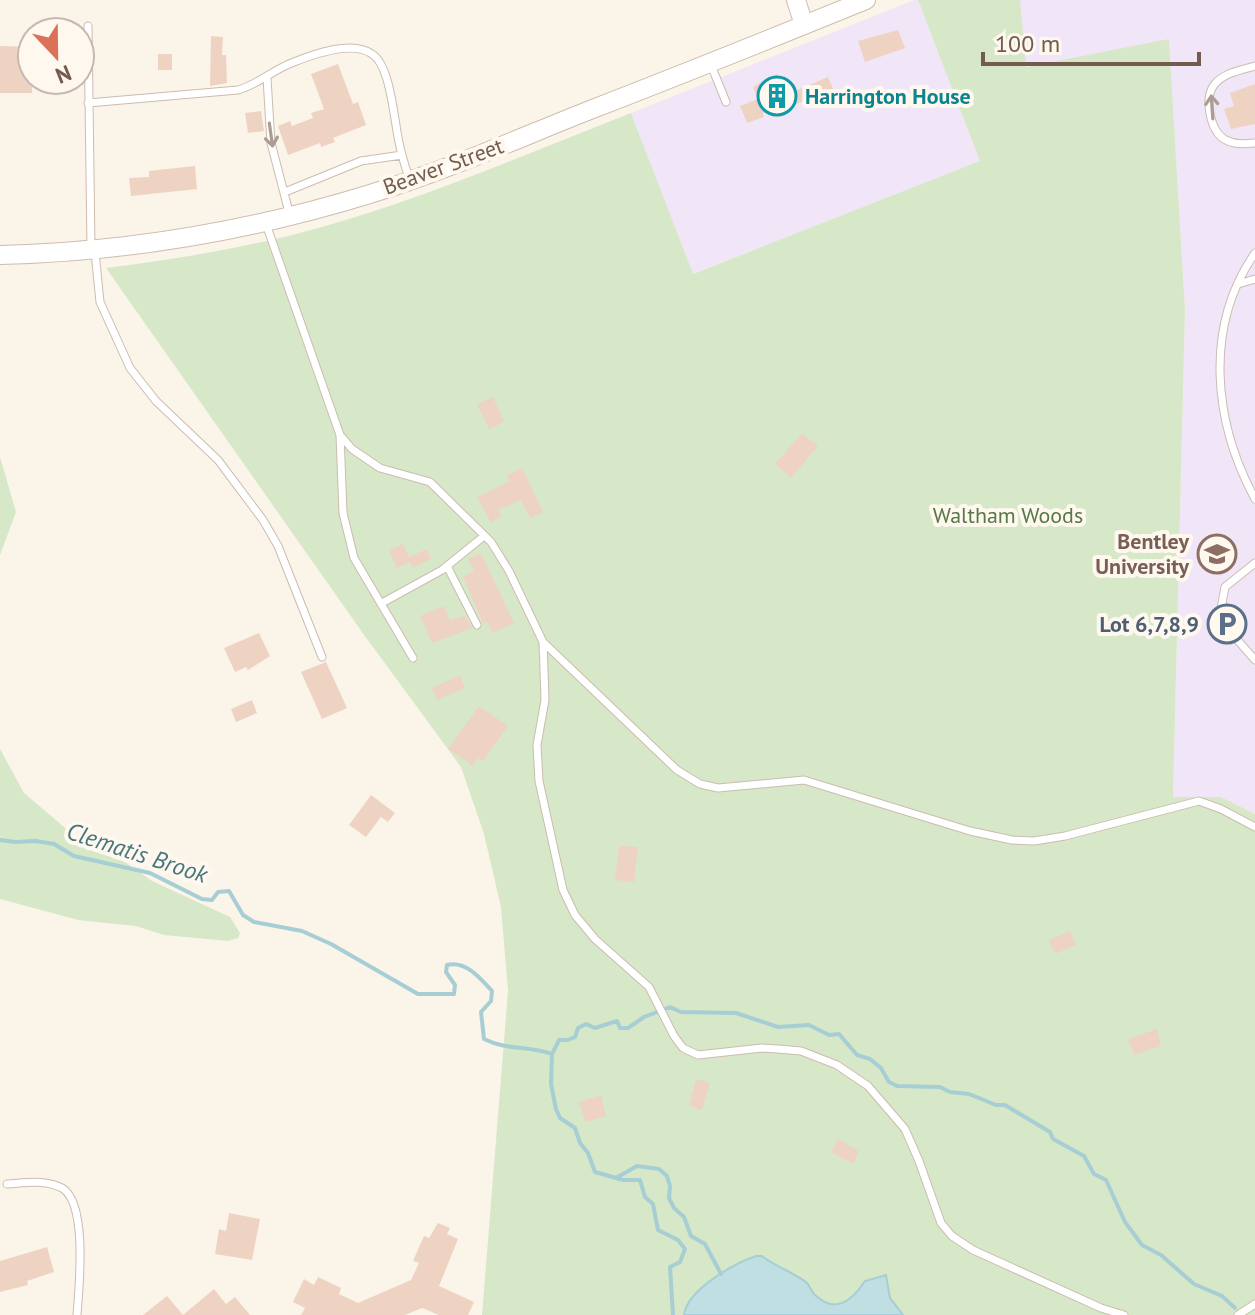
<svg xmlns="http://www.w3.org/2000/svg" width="1255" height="1315" font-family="'PT Sans',sans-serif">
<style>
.education{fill:#f0e6f7}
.green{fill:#d6e8c8}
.water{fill:#bfdfe3;stroke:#a6ced4;stroke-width:2}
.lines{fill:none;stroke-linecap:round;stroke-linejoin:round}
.stream{stroke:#a6ced4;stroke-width:4}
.building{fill:#eed3c3}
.lane-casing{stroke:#ccbcb0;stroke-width:9}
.secondary-casing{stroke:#cfbcad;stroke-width:20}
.lane{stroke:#fff;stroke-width:7}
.secondary{stroke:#fff;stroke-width:18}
.oneway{stroke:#ab9d95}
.labels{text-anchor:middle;stroke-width:8;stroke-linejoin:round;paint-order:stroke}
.culture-label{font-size:22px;font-weight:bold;fill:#0d838f;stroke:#fef8ef;text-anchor:start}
.street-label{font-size:22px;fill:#735b4f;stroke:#fef8ef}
.park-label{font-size:22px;fill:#577847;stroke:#fef8ef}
.education-label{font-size:22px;font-weight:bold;fill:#785e54;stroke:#fef8ef;text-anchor:end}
.service-label{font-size:22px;font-weight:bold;fill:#4e5e75;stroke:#fef8ef;text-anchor:end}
.water-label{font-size:24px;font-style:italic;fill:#47767e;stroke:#fef8ef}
</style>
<rect width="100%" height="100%" fill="#fbf4e9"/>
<path class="education" d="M914,0H918L981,161L692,274L631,113Z
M1020,0H1255V814L1221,797L1173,798L1185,310L1169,40L1025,67Z"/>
<path class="green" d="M918,0H1020L1026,67L1169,39L1185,310L1173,797H1221L1255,814V1315H482L508,991L501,907L484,834L461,767L362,632L106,268C178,259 251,247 322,227C428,197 529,153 631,113L693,274L980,161Z
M0,457L16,512L0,555Z
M0,749L24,793L90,849L125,862L152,881L230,917L240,933L238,938L228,941L164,935L136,926L78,920L0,899Z"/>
<path class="water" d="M756,1256H762C775,1267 794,1272 807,1283C810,1286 811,1291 814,1294C835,1315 852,1301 865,1281L886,1275L890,1298L903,1315H684C687,1290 733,1264 756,1256Z"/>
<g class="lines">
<path class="stream" d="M0,840L15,842L36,841L54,844L74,856L150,873L202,899L212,900L218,892L229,891L243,915L254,922L302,931L331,944L418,994H454L455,985L446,972L447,965C466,960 481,979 492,991L491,1001L481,1012L484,1039C508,1051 528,1045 552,1054L559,1040H568L575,1037L578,1028L586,1024L595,1028L617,1021L620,1028H628L644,1017L670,1007L681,1012L736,1013L778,1027L809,1025L829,1035L839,1034L857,1055L870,1059L881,1068L889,1082L897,1086L940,1087L950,1092L969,1094L996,1105H1005L1050,1132L1053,1139L1084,1156L1094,1174L1106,1180L1125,1222L1142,1245L1161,1255L1194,1284L1222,1296L1235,1308
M552,1054L551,1084L556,1109L560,1118L575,1128L580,1143L588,1153L595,1172L623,1180H640L645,1197L653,1204L658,1230L678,1240L685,1249L680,1262L670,1267L673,1315
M616,1178L637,1166L659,1169L667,1176L670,1186L669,1198L674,1208L684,1217L691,1236L705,1244L721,1274"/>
</g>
<path class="building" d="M898,30L905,48L865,62L858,41Z
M211,36L223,37L222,55H226L227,83L210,86Z
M0,46L32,47V93H0Z
M158,54H172V70H158Z
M338,64L353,104L358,102L366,125L333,138L335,142L321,147L320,143L288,155L278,126L290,121L292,126L313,118L311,113L324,109L311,74Z
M777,74L784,92L794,89L795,91L828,77L835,93L820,99L818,96L786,108L784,105L763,113L764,117L747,123L740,106L758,99L753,87Z
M1255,84V124L1231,129L1224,109L1234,106L1230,93Z
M261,111L264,131L248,133L245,113Z
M195,166L197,189L131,196L129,178L149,177V171Z
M493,397L504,422L489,429L477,404Z
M802,433L818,446L791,478L775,464Z
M522,468L543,512L530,518L521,500L498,510L501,517L491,522L477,497L510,481L507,475Z
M403,544L409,557L427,549L431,559L413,568L410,562L397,568L389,550Z
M481,553L514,623L493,633L487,622L483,623L463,577L474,571L468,559Z
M444,606L450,620L465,616L472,628L432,643L420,616Z
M259,633L270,656L248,670L246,667L235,672L224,648Z
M326,662L347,708L322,719L301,672Z
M460,675L465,688L437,700L432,688Z
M252,700L257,713L236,722L231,709Z
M479,706L508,726L483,761L478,758L473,766L448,749Z
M371,795L395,813L388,822L381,817L366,837L349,825Z
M619,846L638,847L634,882L615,880Z
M1070,931L1076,945L1055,954L1049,940Z
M1157,1029L1161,1046L1134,1055L1128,1039Z
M696,1079L710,1083L702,1110L689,1106Z
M601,1095L606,1116L585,1122L579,1102Z
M838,1139L859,1151L853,1164L831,1152Z
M229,1213L260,1219L252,1260L215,1254L219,1229L226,1231Z
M438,1223L450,1228L447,1234L458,1239L439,1286L474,1302L468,1315H439L422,1308L405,1315H301L305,1308L293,1302L304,1279L314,1285L318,1277L341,1288L339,1294L358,1303L411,1280L419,1263L413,1261L424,1236L429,1238Z
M47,1247L54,1272L27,1281L28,1285L0,1292V1261Z
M214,1289L226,1304L235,1297L250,1315H183Z
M167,1296L183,1315H143Z"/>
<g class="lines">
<defs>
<path id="lane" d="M88,26L91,248
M711,65L726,102
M1255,66C1241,70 1223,73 1214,85C1204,98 1210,130 1224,139C1234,145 1244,144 1255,143
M267,78L271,143L290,216
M88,103L238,90C259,84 274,69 294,62C314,54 352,40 372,54C391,66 394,121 399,142C401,154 405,166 409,178
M285,192L361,161L402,155
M266,224L340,435L343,513L354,558L413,658
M95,252L100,302L130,368L156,401L218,460L263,520L278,546L322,657
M1255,253C1203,328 1214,423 1255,499
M1238,284L1255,279
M340,435L352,449L380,468L430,482L491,542L509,571L543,642L545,700L537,745L539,781L563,890L575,915L595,939L649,987L674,1036L683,1048L698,1055L762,1048L778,1049L801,1051L837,1065L868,1086L905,1129L919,1161L941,1223L952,1236L973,1250L1101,1308L1124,1315
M1255,563L1225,587L1219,619L1255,660
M447,566L477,625
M382,603L442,570L484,536
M543,642L677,770L700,784L718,788L804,780L970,831L1012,840L1034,841L1065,836L1199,801L1221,809L1255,827
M7,1184C25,1183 46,1179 62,1188C88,1203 79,1288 77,1315
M1238,1315L1255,1304"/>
<path id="secondary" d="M796,0L804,25
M0,255C126,252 250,231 370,194C445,171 517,139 590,110C683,74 775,37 866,0"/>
</defs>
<use href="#lane" class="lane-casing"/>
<use href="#secondary" class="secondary-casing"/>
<use href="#lane" class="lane"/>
<use href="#secondary" class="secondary"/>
</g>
<defs><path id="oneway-shaft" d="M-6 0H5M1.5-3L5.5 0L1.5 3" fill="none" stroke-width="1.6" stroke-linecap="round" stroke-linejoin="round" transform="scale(2)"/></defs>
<g class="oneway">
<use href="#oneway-shaft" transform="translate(1212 107) rotate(-94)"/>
<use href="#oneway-shaft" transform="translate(271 135) rotate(82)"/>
</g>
<defs>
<symbol id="building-ring" viewBox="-11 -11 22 22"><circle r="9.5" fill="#fef8ef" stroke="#0f9aa8" stroke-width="1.5"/><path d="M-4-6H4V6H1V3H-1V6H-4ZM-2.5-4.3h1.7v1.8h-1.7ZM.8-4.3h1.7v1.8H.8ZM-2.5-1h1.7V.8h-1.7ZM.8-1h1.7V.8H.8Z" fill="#0f9aa8"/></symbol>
<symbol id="university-ring" viewBox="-11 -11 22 22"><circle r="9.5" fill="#fef8ef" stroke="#8d6e63" stroke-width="1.5"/><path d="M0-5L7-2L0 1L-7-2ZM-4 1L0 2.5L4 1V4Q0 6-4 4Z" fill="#8d6e63"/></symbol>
<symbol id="parking-ring" viewBox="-11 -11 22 22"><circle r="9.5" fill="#fef8ef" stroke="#5c6f8a" stroke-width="1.5"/><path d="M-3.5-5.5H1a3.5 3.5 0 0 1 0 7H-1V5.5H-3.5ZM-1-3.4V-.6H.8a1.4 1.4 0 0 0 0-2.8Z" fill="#5c6f8a"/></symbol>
</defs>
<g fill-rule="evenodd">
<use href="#building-ring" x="755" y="74" width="44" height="44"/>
<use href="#university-ring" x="1195" y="532" width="44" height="44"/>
<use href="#parking-ring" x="1205" y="602" width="44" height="44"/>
</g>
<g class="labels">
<g class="culture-label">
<text x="805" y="104">Harrington House</text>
</g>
<g class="street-label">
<text transform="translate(443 166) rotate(-20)" y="8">Beaver Street</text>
</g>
<g class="park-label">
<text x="1008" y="523">Waltham Woods</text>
</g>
<g class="education-label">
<text x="1189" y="549">Bentley<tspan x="1189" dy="25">University</tspan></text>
</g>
<g class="service-label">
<text x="1199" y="632">Lot 6,7,8,9</text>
</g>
<g class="water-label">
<text transform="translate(137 853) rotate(18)" y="8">Clematis Brook</text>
</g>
</g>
<g transform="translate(56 56) rotate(158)"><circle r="38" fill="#fef8ef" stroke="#c6b9af" stroke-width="2"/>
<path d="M0-6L14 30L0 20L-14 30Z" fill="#da7259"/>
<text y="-12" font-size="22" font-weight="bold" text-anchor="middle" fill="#735b4f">N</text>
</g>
<path d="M983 52v12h216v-12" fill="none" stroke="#735b4f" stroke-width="4"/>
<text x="995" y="52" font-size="24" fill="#735b4f" stroke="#fef8ef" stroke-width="6" paint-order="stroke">100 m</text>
</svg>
